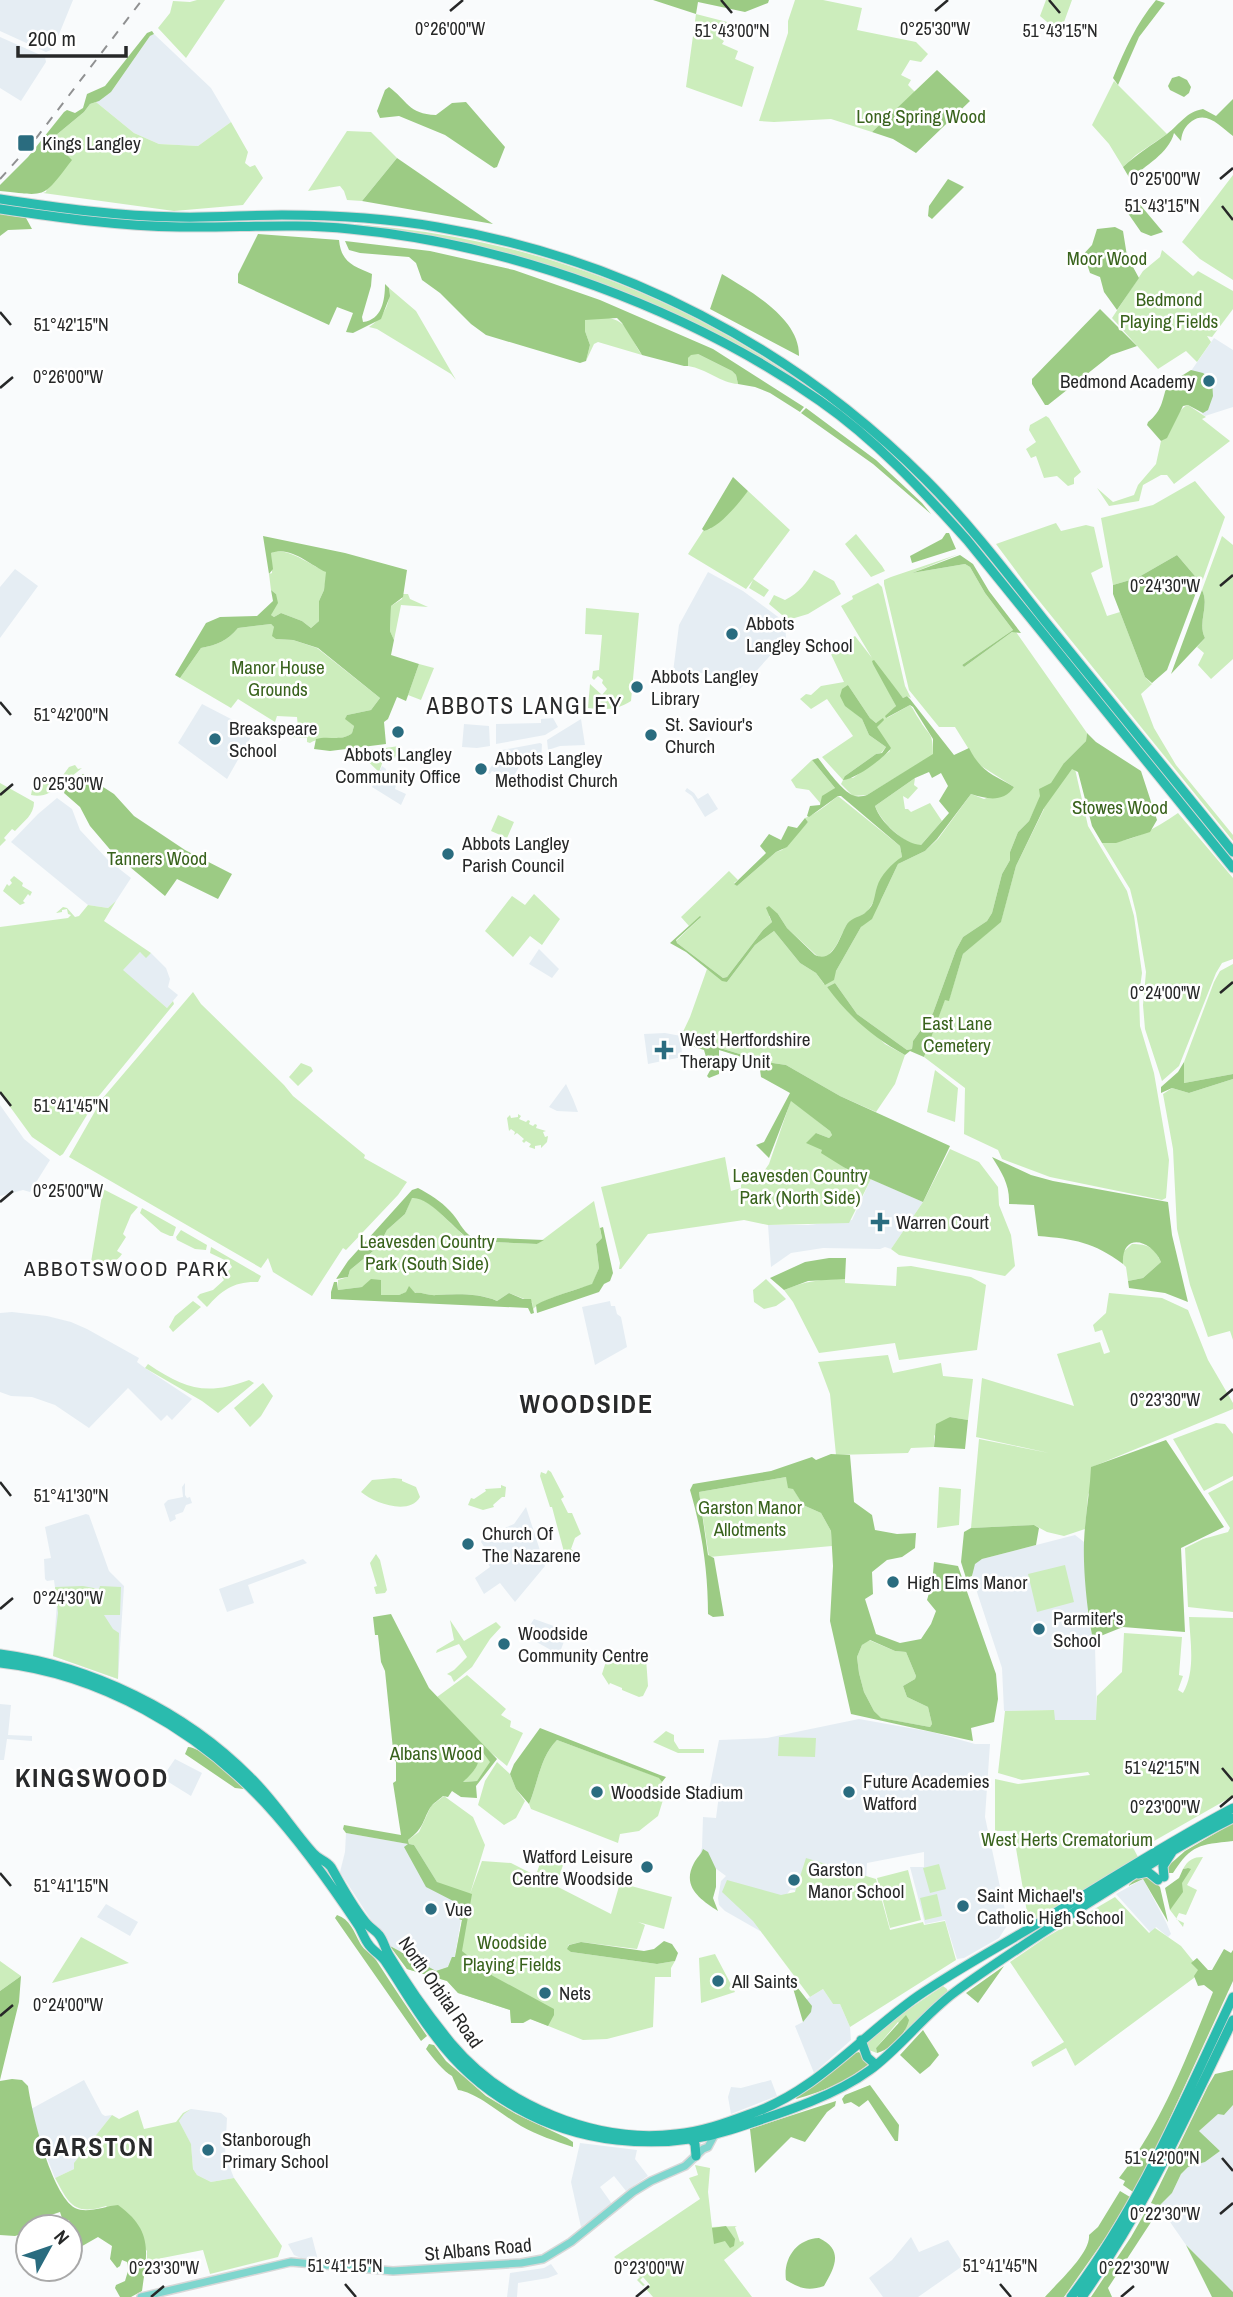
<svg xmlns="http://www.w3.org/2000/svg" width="1233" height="2297" font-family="'Archivo Narrow',sans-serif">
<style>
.built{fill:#e5edf3}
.green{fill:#ccedbc;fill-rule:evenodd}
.forest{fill:#9ccb84;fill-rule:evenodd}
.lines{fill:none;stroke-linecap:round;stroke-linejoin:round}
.primary-casing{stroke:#d8d8d8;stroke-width:10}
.highway-casing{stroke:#d8d8d8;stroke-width:11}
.primary{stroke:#7fd6ce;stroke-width:7}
.highway{stroke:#2abbae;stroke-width:9}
.rail{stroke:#909192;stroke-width:2;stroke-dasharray:9 9;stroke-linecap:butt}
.ticks{fill:none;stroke:#272828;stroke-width:2.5}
.poi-dot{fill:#2a6c7f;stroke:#fff;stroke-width:2.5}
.labels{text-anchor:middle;stroke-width:5;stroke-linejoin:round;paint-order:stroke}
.park-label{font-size:19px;fill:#39631d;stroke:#fff}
.poi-label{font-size:19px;fill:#272828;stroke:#fff;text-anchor:start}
.street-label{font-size:19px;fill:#272828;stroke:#fff}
.neighbourhood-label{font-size:21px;letter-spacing:2px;fill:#292a2b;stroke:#fff}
.quarter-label{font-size:23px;letter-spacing:2px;fill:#292a2b;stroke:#fff}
.district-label{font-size:26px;font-weight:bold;letter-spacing:2px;fill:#292a2b;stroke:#fff}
.ticks-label{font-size:18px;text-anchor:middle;fill:#272828;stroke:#fff;stroke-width:5;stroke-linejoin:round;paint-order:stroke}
</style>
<rect width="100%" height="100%" fill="#f9fbfc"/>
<path class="built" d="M0,0H73L53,49L46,52L0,31Z
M154,34L211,88L231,122L198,146L159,144L134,133L96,102L111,92L150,36Z
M0,37L45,57L46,62L21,101L0,88Z
M1214,338L1233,350V407L1205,416L1177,391Z
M15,569L38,586L0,638V587Z
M708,572L743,591L785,622L786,638L740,689L705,673L673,672L679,625Z
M202,704L233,720L252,735L227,779L178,743Z
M553,718L558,727L545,735L496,744V724L541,723V719Z
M581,719L585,745L560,746L548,750L547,740Z
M464,724L489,726L490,746L477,748L462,747Z
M540,743L542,744L541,762L519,767L512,779L492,771L490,774L487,773L502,750Z
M382,766L386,769L385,773L398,778L395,789L406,794L401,805L372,787Z
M687,788L694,793L698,799L708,793L718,809L705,817L692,796L685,791Z
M57,798L72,809L80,830L108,860L131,878L116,901L108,908L88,905L11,842L38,814Z
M539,949L559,969L552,978L529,964Z
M140,952L146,957L151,953L166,968L170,979L168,987L178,995L167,1008L122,970Z
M665,1033L681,1036L682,1057L648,1064L644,1034Z
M566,1084L573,1099L578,1112L557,1111L549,1107Z
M0,1105L24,1139L50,1160L30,1192L23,1190L0,1196Z
M871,1179L923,1202L891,1249L885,1247L880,1249L823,1248L791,1253L771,1267L768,1225H808L852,1220Z
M610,1301L611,1306H615L617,1314L621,1317L627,1347L595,1365L582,1307Z
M12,1312L47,1316L71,1322L87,1329L139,1358L137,1362L145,1368L192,1399L172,1420L167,1415L161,1421L128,1388L89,1428L55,1405L32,1397L11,1396L0,1392V1313Z
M185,1483V1495L187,1498L190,1497L192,1503L186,1505L183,1512L175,1515L176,1519L170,1522L164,1504L168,1500L183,1497L182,1487Z
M526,1507L545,1566L515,1602L500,1583L484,1594L475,1578L490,1567L486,1560L489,1558L483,1550L485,1548L481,1542L483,1537L514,1524Z
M86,1514L89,1515L109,1571L124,1586L118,1679L53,1656L57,1603L54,1580L47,1581L45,1579L44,1559L51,1558L45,1527Z
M1075,1535L1084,1542L1090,1627L1095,1646L1097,1720H1054V1710L1004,1711L1002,1668L973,1580L972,1569L975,1563L982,1559Z
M303,1559L307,1563L248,1585L254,1603L227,1612L219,1589Z
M534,1619L568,1631L560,1652L558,1654L524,1635Z
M0,1704L11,1705L8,1735L32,1736V1741L7,1739L4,1760H0Z
M859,1719L932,1732L975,1744H990L985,1817L1008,1924L999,1938L964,1958L957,1959L945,1920L925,1924L910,1867H924V1852L867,1863L866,1883L831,1910L794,1890H790L760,1931L725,1911L719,1905L718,1898L721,1881L726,1876L699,1856L702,1848L703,1817L716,1818L719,1795L709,1790L719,1740L767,1738Z
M175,1759L202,1773L191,1796L162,1778Z
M346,1833L414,1845L464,1900L455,1957L448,1967L436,1971L390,1946L389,1941L371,1920L340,1872L345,1852Z
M1143,1879L1166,1922L1171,1934L1168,1937L1156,1927L1151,1933L1116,1894Z
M106,1904L138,1922L130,1936L97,1917Z
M823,1989L833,2004H840L850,2027L851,2040L814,2073L795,2026L803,2022L807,1999Z
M84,2080L102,2114L105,2116L112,2115L76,2161L74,2169L55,2178L41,2143L31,2109Z
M771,2080L777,2096L731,2114L728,2097L731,2087L741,2088Z
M1233,2105V2292L1186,2245L1159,2206L1172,2193L1181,2174L1188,2167L1205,2162L1220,2151L1199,2131L1218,2113L1224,2115Z
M191,2109L221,2113L227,2118L225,2155L234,2178L211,2182L197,2175L193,2169L191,2145L179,2121L184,2114Z
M580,2143L637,2150L635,2159L648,2176L626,2191L614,2176L600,2187L612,2204L581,2227L571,2182Z
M312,2237L318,2260L301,2258L294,2255L288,2244Z
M911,2237L919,2252L948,2240L964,2265L918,2297H883L869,2278L892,2260Z
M551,2264L558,2274L548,2278L518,2283L517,2297H507L510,2273L544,2268Z"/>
<path class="green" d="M197,0H225L186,58L158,28L170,13L173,1L190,2Z
M795,0H823L862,8L857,30L916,42L928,54L921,62L910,60L901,75L911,80L908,85L915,92L872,132L831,119L774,122L759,121L788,33V21Z
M1046,0H1072L1060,33L1040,16Z
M696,14L727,22L718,37L724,41L722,44L738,51L735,59L754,67L742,107L686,87Z
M1114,81L1167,134L1136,155L1123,167L1109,144L1092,125Z
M96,102L134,133L159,144L198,146L231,122L248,152L245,163L250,167L255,165L263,178L243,205L174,211L43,193L46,192L57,145L55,136L84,112L90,104Z
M347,131L371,132L397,158L362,201L347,200L344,191L340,186L308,191Z
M1233,175V280L1200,259L1182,242Z
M279,221C484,222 670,280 833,406C803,386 774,365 743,348C602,270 441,225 279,221Z
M1162,250L1193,276L1198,271L1233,291V309L1212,337L1207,336L1211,342L1197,362L1186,351L1158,369L1112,318L1143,271L1160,257Z
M389,288L416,311L456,380L451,374L377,329L369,327C383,318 391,304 389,288Z
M601,317C630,319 627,334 642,355L598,342L594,344L586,361L590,345L585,331V319Z
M691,354H698L732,371L736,375L738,384C721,383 707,369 688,366V358Z
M1188,405L1206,417L1202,419L1230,441L1174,484L1167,475H1161L1143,485L1139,501L1109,506L1097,488L1113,502L1134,495L1138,485L1156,464L1161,441C1174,434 1173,411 1188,405Z
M1046,416L1049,418L1081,472L1074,478V484L1068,486L1057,476L1044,478L1036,456L1031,458L1026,449L1036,442L1029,430L1030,425Z
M1195,481L1225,517L1203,579L1200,582L1177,555L1137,578L1113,585L1101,518L1153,505Z
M748,491L790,530L753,579L769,590L764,597L749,588L753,580L746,589L688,554L703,531L710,529Z
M1056,523L1061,531L1086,525L1094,527L1103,567L1091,573L1107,616L1120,612L1145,677L1152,684L1141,694L1154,728L1176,765L1233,835V841L1028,587L996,544Z
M856,534L882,566L885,571L871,577L845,544Z
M1222,536L1233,545V659L1211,679L1198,665L1204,653L1197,647L1205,638C1197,622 1210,606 1202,590Z
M276,551C296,552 308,564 327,572L324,590L319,601V621L311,628L302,621L281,613L274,617L271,615L276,594L271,590L269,574L272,573L271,553Z
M959,554L912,573L965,564L970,567L985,593L1013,630L962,665L964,667L1012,632H1016L1087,733L1086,741L1064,763L1075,769L1088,826L1127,891L1134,916L1142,973L1139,995L1140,1026L1154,1073L1169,1160L1166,1198L1162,1200L1050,1177L1002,1159L998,1150L964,1134L965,1088L924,1057L945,999L949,1000L963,954L1001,921L1016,866L1044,809L1037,804L1029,821L1018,832L1010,852V860L1002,874L992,913L987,921L963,937L956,950L933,1013L913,1041L912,1049L907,1050L857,1014L835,983L827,987L885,1044L905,1055L895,1084L876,1112L840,1096L786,1065L766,1062L681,1036L690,1017L707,969L727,982L755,945L774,931L800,963L816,973L824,984L836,971L861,927L881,900L898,864L925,851L938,839L971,794L984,799L1014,787L978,764L955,727H939L909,690L884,584V580L891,577Z
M814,570L834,581L841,594L808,614L788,620L769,604L774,595L785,600C800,592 806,584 814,570Z
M878,583L882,587L905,686L911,698L907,696L903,698L873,661L896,706L887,718L910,705C914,709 915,714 919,719C929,737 933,730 933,755L867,795L853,796L841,784L843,780L822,757L853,736L827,699L811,709L800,699L806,694L811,695L821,686L844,682L830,652L855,636L872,658L841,606L853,599L852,596ZM848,685L870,718L876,723L883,719L876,727L890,751L853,778L845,776L876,754L881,753L886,747L869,735L862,719L845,705Z
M403,594H408L410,599L428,607L401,605L394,640L390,631L391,606L402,599Z
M586,608L639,613L631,701C618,710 603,710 588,708L590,684L602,695L607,689L602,683L603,680L598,676L594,680L592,678L593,671L599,670L602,635L585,634Z
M271,624L274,627L276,639L293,640L317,648L380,698L371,710L347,715L346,719L354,726L352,733C341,743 324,734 310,743L307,742V738L291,737L292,728H298L297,717L277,716L275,722L238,699L231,708L180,678L201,648C217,645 227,641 238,628Z
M419,664L434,668L421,700L408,695Z
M399,746L395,758L389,756L384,758L379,772L358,752Z
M812,760L835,788L821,804L809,790L796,788L791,780Z
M75,765L78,769L82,768L67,780L65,778L60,782L61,785C52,792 43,798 31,795L32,790H34L45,777L55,786L69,767Z
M915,778L914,785L918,788L908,799L903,796L905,809H908L911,812L930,803L942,821L920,846C904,844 881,822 875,806Z
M0,783L34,802C34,815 24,821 15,831L12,829L4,838L6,840L0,846Z
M838,796L900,846L902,857L867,912L847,924L836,946L827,957L821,958L816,955L787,928L778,914L769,916L772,922L763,930L727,977L723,978L677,943L676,941L701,917L689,926L681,917L729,871L738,880L734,883L737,886L776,852L782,850L808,822L805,818C816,814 828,804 838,796Z
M1178,813L1233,878V959L1222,963L1216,973L1179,1066L1162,1081L1145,1029L1143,1005L1146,972L1136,913L1130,889L1102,843C1132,843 1154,829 1178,813Z
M498,815L514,822L507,838L491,831Z
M14,876L23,883L22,886L32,892L30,896L28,894L23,901L25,903L20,905L3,891L7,884L9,886L12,883L10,880Z
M534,894L560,919L542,945L530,936L513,957L485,931L512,896L525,905Z
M116,901L104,921L151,953L146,958L140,952L123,970L167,1008L173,1001L174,1004L98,1097L63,1154L60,1156L32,1137L0,1093V927L68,918L71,915L68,914L67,909L62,910V912L56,913L63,907L67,908L75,917L79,916L88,905L108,908Z
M1233,964V1074L1184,1083V1062L1214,982L1220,971Z
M193,992L201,1004L284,1085L293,1096L365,1155L364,1158L407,1182L398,1195L346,1250L343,1248L312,1296L273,1272L268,1258L261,1268L69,1157L102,1099Z
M301,1063L311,1067L313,1071L298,1086L289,1077Z
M935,1070L958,1088L955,1122L927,1112Z
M1233,1079V1340L1230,1331L1208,1337L1190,1285L1177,1229L1173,1149L1163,1094L1172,1088L1189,1093Z
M791,1100L830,1131L832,1135L829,1138L816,1133L822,1150L845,1168L871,1179L849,1223L768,1225L744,1220L648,1234L621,1269H619L620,1263L601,1187L725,1157L731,1191L741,1188V1184L757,1181L769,1164Z
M518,1114L521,1116L519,1119L526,1122L528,1120L530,1121L529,1124L533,1126L535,1124L537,1125L536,1128L546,1131L543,1132L545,1137L548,1136L547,1142L541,1148V1145L535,1146V1149L529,1147L531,1144L526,1141L524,1143L522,1141L524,1139L517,1133L514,1135L515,1132L511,1129L509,1131L507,1118L510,1115L511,1118L518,1117Z
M950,1149L979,1162L998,1187L999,1205L1011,1235L1015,1266L1005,1276L899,1255L891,1249L923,1202Z
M103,1189L138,1207L131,1215L123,1234L126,1237L117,1251L122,1254C114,1266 103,1263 91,1262Z
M412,1197C431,1196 455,1232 472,1241L537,1244L594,1201L602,1238L596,1244L599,1268L592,1285C577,1289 542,1299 533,1309L532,1302L509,1293L497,1301C480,1293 456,1294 437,1295C429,1296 422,1292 414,1293L412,1290L399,1295H381V1281L362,1287L338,1290V1280L348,1277L350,1270L378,1247L387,1230L405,1214Z
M142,1208L176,1227L173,1236H170L161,1232L140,1213Z
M181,1230L207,1245L206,1250L195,1249L177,1240L176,1237Z
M1132,1244C1148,1244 1154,1247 1161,1262L1143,1278L1128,1281L1126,1267L1123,1264V1252Z
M211,1247L261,1276L258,1282C234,1281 222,1290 207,1307L197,1297L200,1294L213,1290L224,1280L222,1277L232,1267L229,1262L210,1253Z
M911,1266L971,1277L986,1285L977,1350L899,1360L895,1343L819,1353L793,1302L784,1290C805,1281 822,1279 845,1279V1283L896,1286L897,1267Z
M766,1279L786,1299L776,1306L764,1309L754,1302L753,1290Z
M1109,1293L1162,1298L1188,1310L1208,1360L1233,1403V1409L1092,1467V1486L1088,1495L1085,1529L1064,1536L1047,1532L1034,1525L971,1528L979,1439L1049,1453L976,1437L982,1378L1074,1406L1057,1354L1100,1342L1104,1354L1110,1352L1102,1330L1095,1332L1093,1325L1106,1313Z
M193,1301L201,1307L173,1332L169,1327L175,1316Z
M888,1355L893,1373L941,1363L943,1376L973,1379L968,1420L950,1417L934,1436V1447L911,1448L908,1453L836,1455L830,1394L818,1362Z
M148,1364C185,1389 206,1396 249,1380L254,1383L218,1413L202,1401L145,1368Z
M263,1383L273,1396L261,1416L250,1427L234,1408Z
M1216,1423L1225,1424L1233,1434V1476L1204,1491L1173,1439Z
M548,1470L551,1472L564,1497L561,1499L568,1513H572L581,1534L575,1538L571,1549L574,1551L570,1560L564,1552L552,1507H550L540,1476L541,1472L546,1474Z
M786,1477L803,1505L821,1513L831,1531L832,1546L709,1557L699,1492Z
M394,1478L402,1479V1481L416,1487L420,1497C409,1516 374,1503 361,1492L372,1480Z
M1233,1480V1612L1188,1607L1185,1548L1203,1539L1228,1532L1230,1528L1208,1493Z
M501,1485L506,1487L505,1497H502L493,1505L494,1507L483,1510L468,1505L471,1498L474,1499L486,1491L485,1489L501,1488Z
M939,1487L961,1489L959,1525L937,1528Z
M376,1554L380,1560L387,1590L385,1593L376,1594L374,1587L377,1586L370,1563Z
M1065,1565L1074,1602L1037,1612L1028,1574Z
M83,1586L99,1589L100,1586L121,1587L120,1615H104L113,1629L119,1633L118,1679L53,1656L58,1613L55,1587Z
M1189,1617L1233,1618V1796L1154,1841L1145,1844L1130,1842L1138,1857L1029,1924L1013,1831H995V1779L1018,1784L1090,1775L1088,1772L1022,1780L998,1773L1005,1711L1054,1710L1055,1720H1096L1097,1696L1122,1672L1124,1633L1182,1637L1179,1675L1183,1676L1178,1690L1183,1693C1196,1670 1190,1641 1189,1617Z
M450,1620L464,1641L496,1622L501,1627L490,1639L472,1667L454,1682L451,1676L447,1674L454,1670L467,1657L459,1644L436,1653L437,1650L454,1640Z
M869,1640L895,1651L906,1652L916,1676L915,1679L903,1686L907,1697L928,1707L932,1724L930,1727L880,1718L874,1711L864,1692L859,1673L857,1657L862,1645Z
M635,1652L644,1655L646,1658L648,1686L643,1696L639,1697L622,1690V1688L610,1683L609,1685L602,1674L608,1655L621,1654L622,1657L635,1655Z
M467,1675L506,1709L501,1715L511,1721L510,1727L523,1733L507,1766L483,1746L437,1697Z
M666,1731L674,1735V1741L679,1749H704V1753H678L653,1742Z
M779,1737L816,1738L815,1757L778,1756Z
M557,1740L660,1778L662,1782L659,1798L663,1800L658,1816L639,1831L620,1834L618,1843L531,1809L529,1804C538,1783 540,1757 557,1740Z
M479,1749L491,1762L477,1781L462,1782L475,1769Z
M497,1762L510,1774L516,1789L525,1801L516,1818L504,1825L478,1805L485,1781Z
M444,1796L473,1817L485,1845L470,1894L482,1861L511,1863L611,1914L620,1883L672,1897L664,1929L638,1922L645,1925L637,1949L581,1942L568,1945L571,1952L657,1964L675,1961L671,1968V1977H655L653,2027L607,2039L583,2040L531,2019L523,2023H511L510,2010L458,1993L447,1981L407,1969L390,1946L436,1971L448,1967L452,1957H455L462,1920L459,1919L464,1900L437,1882L414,1845L409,1844L408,1840L419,1832L431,1806Z
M544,1852L565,1859L558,1880L537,1872Z
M1203,1857L1187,1885L1197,1890L1186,1915L1179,1913L1176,1919L1184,1923L1183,1927L1170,1910L1188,1868L1183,1869C1188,1860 1193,1857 1203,1857Z
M806,1858L876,1879L890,1930L923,1922L924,1925L945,1921L956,1960L850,2027L840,2004H833L823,1989L810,1997L753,1921L722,1892L727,1880L781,1895L795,1892Z
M939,1864L946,1889L930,1893L923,1868Z
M908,1870L921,1920L890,1928L877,1878Z
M937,1894L942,1916L925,1920L920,1898Z
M1115,1897L1149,1933L1155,1928L1181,1946L1202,1972L1075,2066L1066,2048L1033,2067L1031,2062L1064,2042L1010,1962L1045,1938Z
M81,1937L83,1938L129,1963L52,1983Z
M715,1954L735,1992L701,2003L699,1958Z
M0,1961L21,1976L0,1991Z
M943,1986L947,1989L948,1993L906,2032L898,2022L876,2048L877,2053L866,2049V2038Z
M191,2109L184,2114L179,2121L191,2144L193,2169L197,2175L211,2182L234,2178L282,2246L278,2257L210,2274L203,2250L147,2261V2251L106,2206C74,2216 69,2204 55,2178L74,2169V2163L112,2115L119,2119L138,2110L144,2129L176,2122L183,2113Z
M695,2165L710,2168L708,2192L712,2227L737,2226L735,2227L740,2242L743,2241L744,2244L724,2260L752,2297H653L646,2289L650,2285L643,2277L640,2280L645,2285L643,2286L637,2280L640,2277L614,2257L700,2199L689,2178L698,2175Z"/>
<path class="forest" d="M653,0H769L768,3L745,12L698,2L696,14Z
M1156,0L1165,3L1139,37L1118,85L1113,78C1125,49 1136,24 1156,0Z
M152,31L154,34L150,36L111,92L99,101L90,104L84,112L55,136L57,145L72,160C42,199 48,196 0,191V185L28,157L64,112L67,110L75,113L83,108L87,94L105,86L147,33Z
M937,70L970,101L916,153L893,139L872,132Z
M1179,76L1187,80L1191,87L1189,93L1184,97L1170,90L1168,86L1172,78Z
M389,87C407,100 408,114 436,115L452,103L466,102L505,147L497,167L494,168L445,135L399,116L380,118L377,111L385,90Z
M1233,99V136C1221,127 1207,110 1192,121C1185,126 1182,132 1181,141L1174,133C1169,153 1145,166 1130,179L1123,167C1137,154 1152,145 1167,134C1180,124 1186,112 1203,109L1216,116Z
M397,158L493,224L362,201Z
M948,179L964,187L932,219L928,216L929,206Z
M1137,201L1163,232L1151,236L1141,232L1125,209Z
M0,214L26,218L32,229L8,230L0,236Z
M1115,227L1123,231L1127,256L1139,278L1117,310L1104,292L1100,277L1090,273L1087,264L1082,263L1079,259L1092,245L1097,229Z
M258,234L339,240C341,262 353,266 372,274L371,286L362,317L363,322C382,320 385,300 385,284L389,288L390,296L381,319L353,333L346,332L353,313L337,307L329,325L238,283V274Z
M345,241L430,251L514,270L600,300L713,349L804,407L800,412L770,393L755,387L738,384L736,375L732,371L698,354L691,355L688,358V366H684L642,355L622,323L617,318L585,320V331L590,345L586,361L580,363L486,335L471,324L440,293L422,280L416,263L409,257L360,253L349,250Z
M722,274C750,291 800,318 799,356L710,309Z
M1100,309L1137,346L1111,355L1048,405H1045L1032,384V379C1054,356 1077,333 1100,309Z
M1191,370L1203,373L1212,380L1213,396L1208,410L1203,413L1188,405L1183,406L1167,438L1161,441L1147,425L1148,422C1162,411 1162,401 1167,385Z
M806,408L876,460L922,503L931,514L873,464L801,413Z
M733,477L748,491C738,504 720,527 704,531L702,529Z
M946,533H949L956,549L912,563L910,556L942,539Z
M263,536L345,553L407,570L403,597L391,606L390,631L394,640L391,655L419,664L406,701L397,697L388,719L384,722L386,744L330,751L314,749L316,739C328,735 342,742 352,733L354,726L345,719L347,715L371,710L380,698L318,648L293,640L276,639L272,636L274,627L271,624L238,628C227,641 217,645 201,648L180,678L175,675L206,623L220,617L257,616L273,601L271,590L276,594L278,603L271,615L274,617L281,613L302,621L311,628L319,621V601L324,590L326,572C310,565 290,545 271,553L273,569L269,574Z
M960,555L973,564L989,591L1021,633L1012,632L964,667L962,665L1013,630L985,593L970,567L965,564L912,573Z
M1177,555L1200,582L1167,670L1152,683L1145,677L1113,594V585L1137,578Z
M1202,590C1210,606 1197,622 1205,638L1171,674Z
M874,660L903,698L907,696L910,699L954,755L969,748C982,773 991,773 1014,787C1003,803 987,799 971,794L937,839L925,851L898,864L872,919L861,927L836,971L834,980L825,985L816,973L800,963L774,931L755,945L727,982L722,981L686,952L670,943L700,916L701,917L676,940L677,943L723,978L727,977L763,930L772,922L766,908L769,906L778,914L787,928L815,955C834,964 840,935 847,924C852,917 861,917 866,912C875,905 874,896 877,887C880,876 892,863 902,857L900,846L841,796H838L809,817L807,816L810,806L820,805L822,796L835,788L812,760L818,758C826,768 843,793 855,796C858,797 865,796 867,795L933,754V739L913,707L910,705L886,718L885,716L896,706L873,664L872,661ZM929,772L932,778L941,773L948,786L939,801L949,813L921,845C904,844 880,822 875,806L915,778Z
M848,685L870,718L876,723L883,718L884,720L877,727L891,748C884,758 856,779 843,780L845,776L876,754L882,753L886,747L869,735L862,719L845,706L840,696L842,689Z
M1087,733L1096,742L1141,771L1157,820L1150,832L1116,843H1102L1092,826L1078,772L1072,769L1044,808L1016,866L1001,922L963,954L949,1001L945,1000L924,1057L910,1051L905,1055C874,1038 848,1016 827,987L835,983L857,1014L907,1050L912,1049L913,1041L933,1013L956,950L963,937L987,921L992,913L1002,874L1010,860V852L1018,832L1029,821L1040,796L1039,789L1051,783L1064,763L1086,741Z
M83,774L114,794L134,816L185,850L232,874L218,899L177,879L165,896L113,853L90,826L80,807L64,793L65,790Z
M805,818L808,822L787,847L776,852L737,886L734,884L766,853L760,846L769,834L781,840L788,826L797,828Z
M681,1036L766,1062L786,1065L840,1096L950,1146L923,1202L845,1168L821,1153L822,1150L806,1143L816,1133L829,1138L832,1135L830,1131L791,1101L769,1158L756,1145L764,1142L790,1093L761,1077L760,1070L764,1064L719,1050V1074L709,1078L707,1076L713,1065L708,1064L704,1050L682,1043Z
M1184,1062V1083L1233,1074V1079L1189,1093L1172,1088L1161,1093V1087L1178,1072Z
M992,1157L1031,1175L1053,1181L1168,1202L1172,1235L1188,1302L1165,1293L1129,1288L1128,1281L1143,1278L1161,1262C1151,1239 1121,1232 1123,1264C1093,1242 1075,1239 1038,1236L1034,1205L1009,1204C1010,1185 1002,1173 992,1157Z
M418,1188C429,1194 441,1201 450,1211C459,1220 462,1231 472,1237L544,1240L537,1244L472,1241C456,1232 430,1196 412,1198L405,1214L387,1230L378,1247L350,1270L348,1277L336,1279L348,1261L412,1190Z
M603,1227L613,1273L610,1281L604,1284L599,1292L537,1313L536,1305C549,1297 576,1290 592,1284L599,1268L596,1244L602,1238L600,1228Z
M829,1258H846L845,1279L808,1281L784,1290L770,1278L805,1262Z
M371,1279L381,1280V1295H399L406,1292L409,1286L415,1293C422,1292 429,1296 437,1295C456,1294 479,1293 497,1301L509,1293L523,1299H531L534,1313L531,1314L528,1308L331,1299V1292L334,1282H337L338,1290L362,1287Z
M950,1417L968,1420L965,1449L934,1447L936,1424Z
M1166,1440L1224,1527L1181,1548L1185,1632L1123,1627L1093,1639C1087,1612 1083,1569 1084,1542C1085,1516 1090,1492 1091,1467Z
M831,1454L850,1455L854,1502L872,1515L875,1530L897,1534L916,1533L915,1548L902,1557L887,1560L872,1572L873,1594L865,1599L876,1634L900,1643L921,1639L931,1624L936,1611L927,1600L932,1583L934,1562L958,1566L996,1674L998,1699L994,1722L971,1728L973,1741L851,1714L830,1621L833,1566L831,1531L821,1513L803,1505L793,1489L788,1488L786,1477L699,1492L708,1555L714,1558L724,1616L713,1617L708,1614C708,1571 702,1531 690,1490L693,1484L771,1471L812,1457L816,1460ZM870,1640L895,1651L906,1652L916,1676L915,1679L903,1686L907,1697L928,1707L932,1724L930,1727L881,1718L874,1711L864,1692L859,1673L857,1657L862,1645Z
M1034,1525L1039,1528L1036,1545L982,1559L975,1564L972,1576L966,1578L961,1562L964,1532L971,1528Z
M391,1614L429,1688L497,1759L476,1786L477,1798L461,1797L452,1791L448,1797L443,1796C439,1800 433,1803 430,1808C422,1822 424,1828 408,1840L409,1844L414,1845L437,1882L472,1894L462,1951L493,1976L554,2009V2015L548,2026L530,2019L523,2023H511L510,2010L458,1993L447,1981L407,1969L390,1946L436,1971L448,1967L452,1957H455L462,1920L459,1919L461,1905L426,1887L404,1847L408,1844L346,1833L343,1829L344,1825L401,1835L393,1783L396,1781V1762L394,1759L385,1671L381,1662L378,1635H375L373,1617ZM480,1749L490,1762L477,1781L463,1782C470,1775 483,1764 477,1753Z
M540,1728L660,1775L666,1777L662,1782L659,1778L557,1740C540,1757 538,1783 529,1804L516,1789L510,1774L514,1764Z
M188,1747C203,1748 235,1777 244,1789L235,1788L185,1754Z
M1233,1823V1841C1199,1845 1192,1844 1173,1873H1167L1168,1866L1185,1851Z
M703,1849L708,1852L716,1869V1887L713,1898L718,1911C701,1900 681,1887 694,1863C697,1857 701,1855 703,1849Z
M1188,1868L1191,1869L1182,1883L1183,1892L1170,1910L1165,1888L1179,1878L1183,1869Z
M1149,1876L1160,1887L1168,1922L1143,1879L1128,1886L1137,1877Z
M337,1915C350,1919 354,1932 360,1943C364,1951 374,1955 378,1963C394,1988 410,2012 427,2036L421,2041L335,1918Z
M664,1941L672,1944L678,1953L675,1961L657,1964L571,1952L567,1949L569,1945L581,1942L644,1951L654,1949Z
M1224,1949L1231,1953L1233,1950V1981L1146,2170L1133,2192L1123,2185L1125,2181L1119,2178C1162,2124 1187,2056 1213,1992L1204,1985L1198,1986L1194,1976L1198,1970L1191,1963L1197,1958L1208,1970H1212Z
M1004,1966L978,2003L966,1993Z
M21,1976L19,2002L0,2080V1991Z
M790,1978L812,2006L811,2012L803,2022Z
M906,2015L909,2020C906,2034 891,2049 877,2053L876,2048Z
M923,2030L939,2055L930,2066L920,2074L900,2055Z
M429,2044L434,2045L446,2061L486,2096L516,2114L567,2138L573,2142V2147C555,2141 537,2135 521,2126C502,2115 478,2093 458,2090L452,2076C444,2072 432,2057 426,2049Z
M859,2052L869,2064C846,2082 824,2091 796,2099L797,2096L831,2073L851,2054Z
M1233,2070V2105L1224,2115L1218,2114L1199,2131L1220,2151L1205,2162L1188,2167L1181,2174L1172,2193L1159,2206L1151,2203L1208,2086L1215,2074Z
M12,2079L22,2080L28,2086C32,2113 51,2194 75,2208C87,2214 105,2206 118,2205C154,2231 147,2253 142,2291L131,2297H120L115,2288L116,2285L125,2281L128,2271L127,2262L122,2260L120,2266L117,2268L110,2259L112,2246L98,2237L77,2249L69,2220L63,2221L60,2212L48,2216L50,2225L28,2227V2232L15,2236L0,2235V2081Z
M870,2085L899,2125L898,2141H895L868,2100L859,2107L851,2102L844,2104L842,2099L845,2095Z
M836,2101L835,2106L827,2112L805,2142L791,2137L755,2173L750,2129Z
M1120,2191L1130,2197L1106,2237L1064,2297H1045C1057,2283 1091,2253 1089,2235L1098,2227Z
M1147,2209L1155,2216L1108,2288L1112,2297H1091L1131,2237Z
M726,2226L735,2239L734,2246L730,2248L725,2241L714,2244L712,2228Z
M819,2238C844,2250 835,2267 824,2286C809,2291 800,2289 786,2280C783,2259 796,2239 819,2238Z
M1186,2245L1233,2292V2297H1212Z"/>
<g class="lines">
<defs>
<path id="primary" d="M141,2297L291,2262L393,2271L521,2263L543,2259L571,2242L633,2192L651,2181L685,2166L703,2149L708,2147L716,2132"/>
<path id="highway" d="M0,199C59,208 118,216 177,217C212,218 247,215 282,215C334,215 386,218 437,227C622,258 793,347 925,479C969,523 1007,573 1045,621C1108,698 1170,775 1233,852
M0,209C60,218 119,226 180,227C237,228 294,223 350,229C511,244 688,309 820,401C876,440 922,490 967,540L1233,868
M0,1654C91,1666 185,1711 250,1777C274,1800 291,1828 313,1853C319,1860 326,1860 331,1867C342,1886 353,1908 368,1925C372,1929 376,1931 379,1935C384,1941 385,1949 389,1955C407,1985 429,2016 451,2043C503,2105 595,2144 676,2134C701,2132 726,2123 750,2114C816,2092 862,2035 918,1996C962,1966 1010,1941 1055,1913C1114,1877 1172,1840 1233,1808
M0,1663C100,1674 197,1730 265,1803C299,1840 330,1883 358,1925C362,1931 364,1939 369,1945C373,1951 380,1954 385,1961C402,1986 417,2013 436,2037C479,2095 545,2132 617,2140C655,2144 693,2142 730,2130C775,2115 832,2098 870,2070C901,2047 924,2015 955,1992C996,1962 1039,1935 1082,1907C1132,1876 1180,1844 1233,1818
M1138,1874L1148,1872L1158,1880
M1164,1877L1163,1866L1172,1852
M861,2040L867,2057L876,2065
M691,2139L695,2144L696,2156
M1071,2297C1140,2206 1184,2100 1233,1997
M1082,2297C1144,2211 1187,2115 1233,2020"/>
</defs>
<use href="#primary" class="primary-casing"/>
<use href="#highway" class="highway-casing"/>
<use href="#primary" class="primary"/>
<use href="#highway" class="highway"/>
<path class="rail" d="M0,179L34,141L142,0"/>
</g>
<path class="ticks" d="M721,0L732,13M1049,0L1060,13M450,11L463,0M935,11L948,0M1220,179L1233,168M1222,206L1233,220M0,312L11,325M0,388L13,377M1220,586L1233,575M0,702L11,715M0,795L13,784M1220,993L1233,982M0,1092L11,1106M0,1202L13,1191M1220,1400L1233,1389M0,1482L11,1496M0,1609L13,1598M1222,1768L1233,1781M1220,1807L1233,1796M0,1873L11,1886M0,2016L13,2005M1222,2158L1233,2171M1220,2214L1233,2203M345,2284L356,2297M1000,2284L1011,2297M151,2297L164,2286M636,2297L649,2286M1121,2297L1134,2286"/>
<g class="poi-dot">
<rect x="17" y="134" width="18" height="18" rx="3.5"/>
<circle cx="1209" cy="381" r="7"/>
<circle cx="732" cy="634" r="7"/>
<circle cx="637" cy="687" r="7"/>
<circle cx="398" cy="732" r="7"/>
<circle cx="651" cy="735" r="7"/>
<circle cx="215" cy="739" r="7"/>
<circle cx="481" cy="769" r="7"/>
<circle cx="448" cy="854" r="7"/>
<path d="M660.5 1039.5h7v7h7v7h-7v7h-7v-7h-7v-7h7z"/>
<path d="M876.5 1211.5h7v7h7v7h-7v7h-7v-7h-7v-7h7z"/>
<circle cx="468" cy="1544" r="7"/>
<circle cx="893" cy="1582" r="7"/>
<circle cx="1039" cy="1629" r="7"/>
<circle cx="504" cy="1644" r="7"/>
<circle cx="597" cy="1792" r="7"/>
<circle cx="849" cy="1792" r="7"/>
<circle cx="647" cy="1867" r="7"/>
<circle cx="794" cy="1880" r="7"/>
<circle cx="963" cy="1906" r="7"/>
<circle cx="431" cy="1909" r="7"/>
<circle cx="718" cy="1981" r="7"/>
<circle cx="545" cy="1993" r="7"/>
<circle cx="208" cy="2150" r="7"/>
</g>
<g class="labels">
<g class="park-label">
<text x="921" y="123">Long Spring Wood</text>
<text x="1107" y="265">Moor Wood</text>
<text x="1169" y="306">Bedmond<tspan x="1169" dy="22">Playing Fields</tspan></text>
<text x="278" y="674">Manor House<tspan x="278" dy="22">Grounds</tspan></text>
<text x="1120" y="814">Stowes Wood</text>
<text x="157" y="865">Tanners Wood</text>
<text x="957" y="1030">East Lane<tspan x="957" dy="22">Cemetery</tspan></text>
<text x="800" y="1182">Leavesden Country<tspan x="800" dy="22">Park (North Side)</tspan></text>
<text x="427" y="1248">Leavesden Country<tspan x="427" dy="22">Park (South Side)</tspan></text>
<text x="750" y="1514">Garston Manor<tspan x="750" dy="22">Allotments</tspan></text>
<text x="436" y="1760">Albans Wood</text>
<text x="1067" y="1846">West Herts Crematorium</text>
<text x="512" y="1949">Woodside<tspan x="512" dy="22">Playing Fields</tspan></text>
</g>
<g class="poi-label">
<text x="42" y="150">Kings Langley</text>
<text x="1195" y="388" text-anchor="end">Bedmond Academy</text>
<text x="746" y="630">Abbots<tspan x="746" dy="22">Langley School</tspan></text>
<text x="651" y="683">Abbots Langley<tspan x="651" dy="22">Library</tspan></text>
<text x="665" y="731">St. Saviour's<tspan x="665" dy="22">Church</tspan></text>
<text x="229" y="735">Breakspeare<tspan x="229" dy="22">School</tspan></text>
<text x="398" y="761" text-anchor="middle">Abbots Langley<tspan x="398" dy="22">Community Office</tspan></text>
<text x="495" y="765">Abbots Langley<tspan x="495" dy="22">Methodist Church</tspan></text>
<text x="462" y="850">Abbots Langley<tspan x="462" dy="22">Parish Council</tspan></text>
<text x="680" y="1046">West Hertfordshire<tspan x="680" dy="22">Therapy Unit</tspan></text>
<text x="896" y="1229">Warren Court</text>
<text x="482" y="1540">Church Of<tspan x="482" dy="22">The Nazarene</tspan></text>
<text x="907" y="1589">High Elms Manor</text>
<text x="1053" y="1625">Parmiter's<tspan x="1053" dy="22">School</tspan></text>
<text x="518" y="1640">Woodside<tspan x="518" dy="22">Community Centre</tspan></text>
<text x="863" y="1788">Future Academies<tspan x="863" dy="22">Watford</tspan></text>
<text x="611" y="1799">Woodside Stadium</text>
<text x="633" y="1863" text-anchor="end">Watford Leisure<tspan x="633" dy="22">Centre Woodside</tspan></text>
<text x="808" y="1876">Garston<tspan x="808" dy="22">Manor School</tspan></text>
<text x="977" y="1902">Saint Michael's<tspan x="977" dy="22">Catholic High School</tspan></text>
<text x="445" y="1916">Vue</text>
<text x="732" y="1988">All Saints</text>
<text x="559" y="2000">Nets</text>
<text x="222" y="2146">Stanborough<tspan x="222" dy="22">Primary School</tspan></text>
</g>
<g class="street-label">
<text transform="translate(441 1992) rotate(55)" y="7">North Orbital Road</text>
<text transform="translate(478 2249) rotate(-5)" y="7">St Albans Road</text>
</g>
<g class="neighbourhood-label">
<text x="127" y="1276">ABBOTSWOOD PARK</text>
</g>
<g class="quarter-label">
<text x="525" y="714">ABBOTS LANGLEY</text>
</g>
<g class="district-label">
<text x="587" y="1413">WOODSIDE</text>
<text x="92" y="1787">KINGSWOOD</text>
<text x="95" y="2156">GARSTON</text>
</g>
</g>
<g class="ticks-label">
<text x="450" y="35">0°26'00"W</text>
<text x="935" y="35">0°25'30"W</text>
<text x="732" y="37">51°43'00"N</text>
<text x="1060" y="37">51°43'15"N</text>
<text x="1165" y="185">0°25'00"W</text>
<text x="1162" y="212">51°43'15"N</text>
<text x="71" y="331">51°42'15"N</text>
<text x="68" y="383">0°26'00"W</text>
<text x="1165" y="592">0°24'30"W</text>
<text x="71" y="721">51°42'00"N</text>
<text x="68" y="790">0°25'30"W</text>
<text x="1165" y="999">0°24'00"W</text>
<text x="71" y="1112">51°41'45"N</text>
<text x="68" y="1197">0°25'00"W</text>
<text x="1165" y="1406">0°23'30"W</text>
<text x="71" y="1502">51°41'30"N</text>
<text x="68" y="1604">0°24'30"W</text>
<text x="1162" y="1774">51°42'15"N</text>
<text x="1165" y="1813">0°23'00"W</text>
<text x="71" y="1892">51°41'15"N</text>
<text x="68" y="2011">0°24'00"W</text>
<text x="1162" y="2164">51°42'00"N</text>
<text x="1165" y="2220">0°22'30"W</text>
<text x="345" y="2272">51°41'15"N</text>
<text x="1000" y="2272">51°41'45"N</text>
<text x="164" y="2274">0°23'30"W</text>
<text x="649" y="2274">0°23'00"W</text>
<text x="1134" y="2274">0°22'30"W</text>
</g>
<g transform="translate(49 2248) rotate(50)"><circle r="33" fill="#ffffff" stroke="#a9a9a9" stroke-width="2"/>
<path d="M0-5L12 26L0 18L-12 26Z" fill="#2a6c7f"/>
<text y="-10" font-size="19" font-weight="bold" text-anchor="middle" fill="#272828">N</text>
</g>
<path d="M18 46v10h108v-10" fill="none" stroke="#272828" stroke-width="3.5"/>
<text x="28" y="46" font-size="21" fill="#272828" stroke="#ffffff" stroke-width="5" paint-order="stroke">200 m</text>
</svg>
